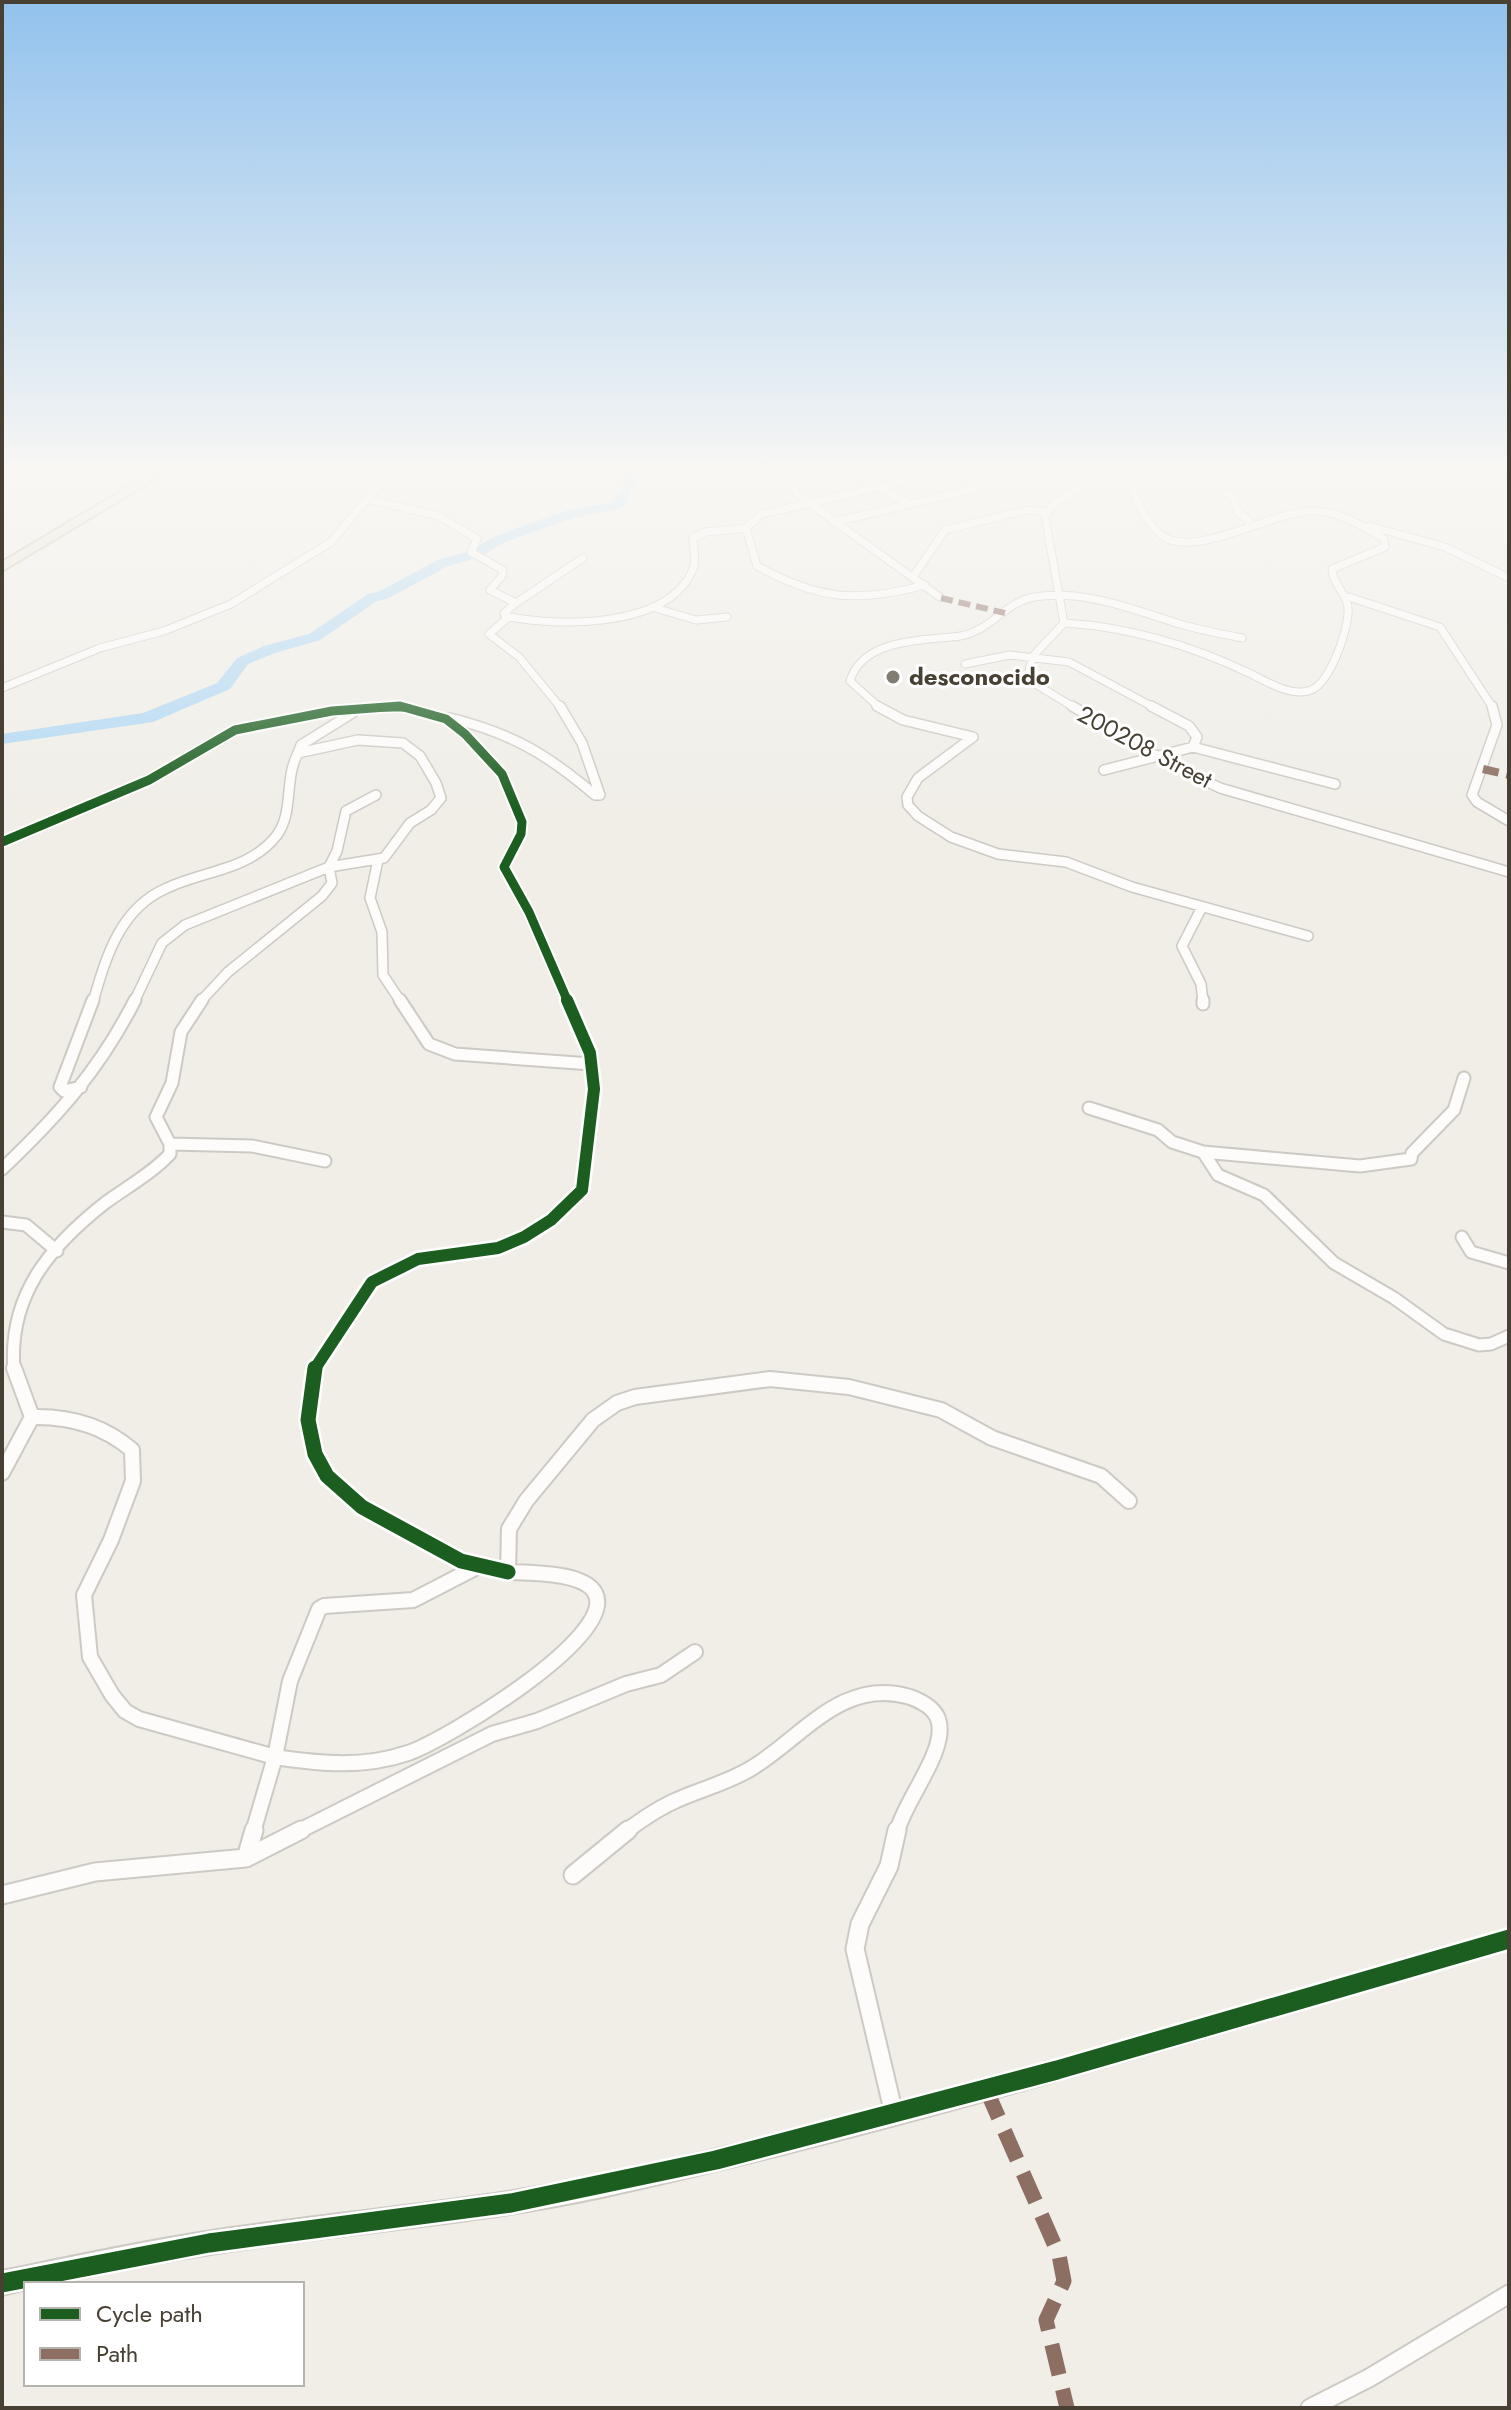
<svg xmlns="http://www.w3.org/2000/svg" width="1511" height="2410" font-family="Jost,sans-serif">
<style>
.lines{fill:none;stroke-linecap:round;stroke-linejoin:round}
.river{fill:#b2d8f4;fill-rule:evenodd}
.minor-far4-casing{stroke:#cccac3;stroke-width:9}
.minor-far3-casing{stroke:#cccac3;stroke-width:12}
.minor-far2-casing{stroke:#cccac3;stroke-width:15}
.minor-far1-casing{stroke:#cccac3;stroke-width:18}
.minor-casing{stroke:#cccac3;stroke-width:21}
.tertiary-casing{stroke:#cccac3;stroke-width:4}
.motorway-casing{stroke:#cbbda0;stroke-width:4}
.minor-far4{stroke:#fdfcfb;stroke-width:7}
.minor-far3{stroke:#fdfcfb;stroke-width:9}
.minor-far2{stroke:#fdfcfb;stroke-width:11}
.minor-far1{stroke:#fdfcfb;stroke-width:14}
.minor{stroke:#fdfcfb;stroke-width:17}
.tertiary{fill:#fdfcfb;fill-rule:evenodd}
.motorway{fill:#ece6d8;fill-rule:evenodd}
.quiet-far2{stroke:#8d6e63;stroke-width:6;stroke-dasharray:12 6;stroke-linecap:butt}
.quiet-far1{stroke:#8d6e63;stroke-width:8;stroke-dasharray:16 8;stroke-linecap:butt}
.quiet{stroke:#8d6e63;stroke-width:15;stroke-dasharray:31 15;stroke-linecap:butt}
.cycleway-far4-casing{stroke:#fff;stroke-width:10}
.cycleway-far3-casing{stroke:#fff;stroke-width:13}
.cycleway-far2-casing{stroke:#fff;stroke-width:17}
.cycleway-far1-casing{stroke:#fff;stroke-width:20}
.cycleway-casing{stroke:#fff;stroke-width:24}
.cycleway-far4{stroke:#1b5e20;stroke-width:7}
.cycleway-far3{stroke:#1b5e20;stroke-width:9}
.cycleway-far2{stroke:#1b5e20;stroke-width:12}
.cycleway-far1{stroke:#1b5e20;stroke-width:15}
.cycleway{stroke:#1b5e20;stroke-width:19}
.poi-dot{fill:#827d72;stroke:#fff;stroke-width:3}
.labels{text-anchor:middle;stroke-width:6;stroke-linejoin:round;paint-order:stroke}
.far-poi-label{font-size:24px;font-weight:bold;fill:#474033;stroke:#fff;text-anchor:start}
.far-street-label{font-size:24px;fill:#474033;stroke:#fff}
</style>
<rect width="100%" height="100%" fill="#f0eee7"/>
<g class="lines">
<path class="river" d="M624,472H638V483L630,492L629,501L621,508L573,518L505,542L480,557L448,566L387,599L377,601L320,640L275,653L248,664L230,689L153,722L2,744V734L143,713L217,683L237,658L264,646L309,634L368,594L378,592L438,560L470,551L495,536L565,511L612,502L624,482Z"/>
<defs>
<path id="minor-far4" d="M782,472L798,495L941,598
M879,488L910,504
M1224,494H1232L1238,512L1251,523
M367,499L439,516L477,539L471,552L503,570L502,576L490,590L516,603L504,613L505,616C556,627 669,629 693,569C697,560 693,547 693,538L705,532L746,528L762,514L945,472
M834,522L978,488L1002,472
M1369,526L1445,547L1509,578
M746,528L757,566C819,600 857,603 925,585
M913,577L945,530L1027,510L1047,512
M1349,597L1440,627L1493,708
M516,603L583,558
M652,607L696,620L727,617
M509,617L489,634L519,657L561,708
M1064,623C1130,627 1191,645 1251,674C1268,682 1289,696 1308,691C1329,687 1347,633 1348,613C1350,595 1332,585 1332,569L1385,547L1384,539C1362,525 1337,510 1310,511C1269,513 1192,560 1161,535C1144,520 1136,497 1126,477L1112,472
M965,664L1010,655L1069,662L1155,708
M2,688L100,648L164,631L231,604L331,542L367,499L395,472
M374,708H409
M880,708L850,681C863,638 923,641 960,636C991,631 1005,602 1034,597C1086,589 1134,610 1183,625C1202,630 1222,634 1242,638
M1075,708L1037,685L1029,670L1033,656L1064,623L1045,516L1053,504L1107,472"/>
<path id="minor-far3" d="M877,706L903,720L973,737L918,778L907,797L908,805L918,816L951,837L998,854L1066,862L1132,887L1308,936
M1072,706L1158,757L1220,788L1509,872
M1151,706L1189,726L1197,737L1193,747
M1492,706L1497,725L1472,795L1477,802L1509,821
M450,718C511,733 547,754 595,795H600L582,743L560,706
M1193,747L1335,784
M1104,770L1193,747
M2,842L149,780L235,730L332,711L400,706L446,719L465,734L502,774L522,822L521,834L504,867L529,912L568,1002
M378,860L370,898L382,932L383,975L401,1002
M1202,907L1182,946L1201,984L1203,1002
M93,1002C106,957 120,908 167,888C186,879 206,875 226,868C245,862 264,852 277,835C294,812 284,779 298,753
M134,1002L162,943L185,925L329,867L337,851L346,811L376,795
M200,1002L228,972L322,896L332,883L329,867L384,858L410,823L431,810L441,798L436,783L420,756L403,743L358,740L298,753L301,745L354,712"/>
<path id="minor-far2" d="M400,1000L429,1044L455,1054L591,1064
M1203,1000V1004
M81,1087L64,1091L60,1087L93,1000
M1089,1108L1158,1130L1172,1142L1203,1152L1218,1175L1264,1195L1334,1263L1394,1298L1444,1334L1479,1345L1491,1344L1509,1336
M170,1144L252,1146L325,1161
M1203,1152L1360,1166L1411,1159L1412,1153L1454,1110L1464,1078
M2,1169C58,1116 100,1069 135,1000
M2,1222L26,1225L57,1251
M1462,1237L1471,1252L1509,1263
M14,1370C8,1296 49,1247 105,1203C127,1187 151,1174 170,1154V1144L156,1117L172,1083L181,1032L202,1000
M314,1370L372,1282L418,1259L498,1248L524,1237L551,1220L582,1190L594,1089L590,1053L567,1000"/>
<path id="minor-far1" d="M14,1368L32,1417
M315,1368L308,1420L315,1454L327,1476L362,1507L461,1561L508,1572
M2,1473L32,1417C70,1416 103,1425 132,1450L133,1481L111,1540L84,1595L90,1657L112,1695L125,1711L139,1719L275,1757L253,1832
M477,1567L413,1600L324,1606L319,1609L290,1681L275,1757C321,1764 364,1768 408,1753C444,1741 619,1636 595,1593C584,1572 529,1573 508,1572L509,1529L526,1501L593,1420L617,1403L635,1397L770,1379L849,1387L941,1410L992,1438L1101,1476L1129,1501
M297,1832L492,1734L537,1721L626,1684L661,1675L695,1652
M625,1832C641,1820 658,1808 677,1800C701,1789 727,1783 750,1769C800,1740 842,1676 910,1697C921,1701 934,1708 938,1719C949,1749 904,1801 897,1832"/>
<path id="minor" d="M246,1858L254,1830
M573,1875L628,1830
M2,1895L95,1872L246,1858L301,1830
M894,2114L855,1949L860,1924L889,1866L897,1830
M1310,2408L1369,2378L1509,2294"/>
<path id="tertiary" d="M1509,1930V1948C1208,2036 908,2130 602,2197C481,2223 358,2232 237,2250C175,2259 113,2271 52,2284H26V2289L2,2295V2271C81,2255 159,2238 239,2227C360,2210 481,2200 601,2175C907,2110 1208,2017 1509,1930Z"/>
<path id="motorway" d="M153,472H167L2,571V562Z"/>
</defs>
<use href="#minor-far4" class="minor-far4-casing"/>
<use href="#minor-far3" class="minor-far3-casing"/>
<use href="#minor-far2" class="minor-far2-casing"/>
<use href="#minor-far1" class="minor-far1-casing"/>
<use href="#minor" class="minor-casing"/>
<use href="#tertiary" class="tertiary-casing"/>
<use href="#motorway" class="motorway-casing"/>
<use href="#minor-far4" class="minor-far4"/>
<use href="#minor-far3" class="minor-far3"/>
<use href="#minor-far2" class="minor-far2"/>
<use href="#minor-far1" class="minor-far1"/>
<use href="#minor" class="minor"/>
<use href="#tertiary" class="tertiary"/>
<use href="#motorway" class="motorway"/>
<path class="quiet-far2" d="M941,598L1005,613"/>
<path class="quiet-far1" d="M1483,769L1509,775"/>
<path class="quiet" d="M986,2089L1059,2255L1064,2281L1046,2320L1067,2408"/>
<defs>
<path id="cycleway-far4" d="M374,708H409"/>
<path id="cycleway-far3" d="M2,842L149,780L235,730L332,711L400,706L446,719L465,734L502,774L522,822L521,834L504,867L529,912L568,1002"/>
<path id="cycleway-far2" d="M314,1370L372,1282L418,1259L498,1248L524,1237L551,1220L582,1190L594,1089L590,1053L567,1000"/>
<path id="cycleway-far1" d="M315,1368L308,1420L315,1454L327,1476L362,1507L461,1561L508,1572"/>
<path id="cycleway" d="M2,2283L209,2243L511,2203L716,2160L1057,2070L1509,1939"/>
</defs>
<use href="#cycleway-far4" class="cycleway-far4-casing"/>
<use href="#cycleway-far3" class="cycleway-far3-casing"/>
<use href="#cycleway-far2" class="cycleway-far2-casing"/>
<use href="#cycleway-far1" class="cycleway-far1-casing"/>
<use href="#cycleway" class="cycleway-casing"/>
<use href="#cycleway-far4" class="cycleway-far4"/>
<use href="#cycleway-far3" class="cycleway-far3"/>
<use href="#cycleway-far2" class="cycleway-far2"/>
<use href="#cycleway-far1" class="cycleway-far1"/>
<use href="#cycleway" class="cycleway"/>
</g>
<linearGradient id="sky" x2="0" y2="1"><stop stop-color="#92c2ed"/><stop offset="0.58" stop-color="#f8f7f4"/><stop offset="1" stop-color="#f8f7f4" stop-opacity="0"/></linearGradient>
<rect width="1511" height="810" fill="url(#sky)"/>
<circle class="poi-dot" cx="893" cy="677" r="8"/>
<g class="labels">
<g class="far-poi-label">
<text x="909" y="685">desconocido</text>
</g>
<g class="far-street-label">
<text transform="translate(1145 747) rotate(28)" y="8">200208 Street</text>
</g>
</g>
<rect width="1511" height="2410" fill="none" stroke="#474033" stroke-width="8"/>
<rect x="24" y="2282" width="280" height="104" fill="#ffffff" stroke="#b5b3ad" stroke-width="2"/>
<rect x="40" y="2308" width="40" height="12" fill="#1b5e20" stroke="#b5b3ad" stroke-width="2"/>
<text x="96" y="2322" font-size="24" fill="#474033">Cycle path</text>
<rect x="40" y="2348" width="40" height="12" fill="#8d6e63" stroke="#b5b3ad" stroke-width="2"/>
<text x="96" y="2362" font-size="24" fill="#474033">Path</text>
</svg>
